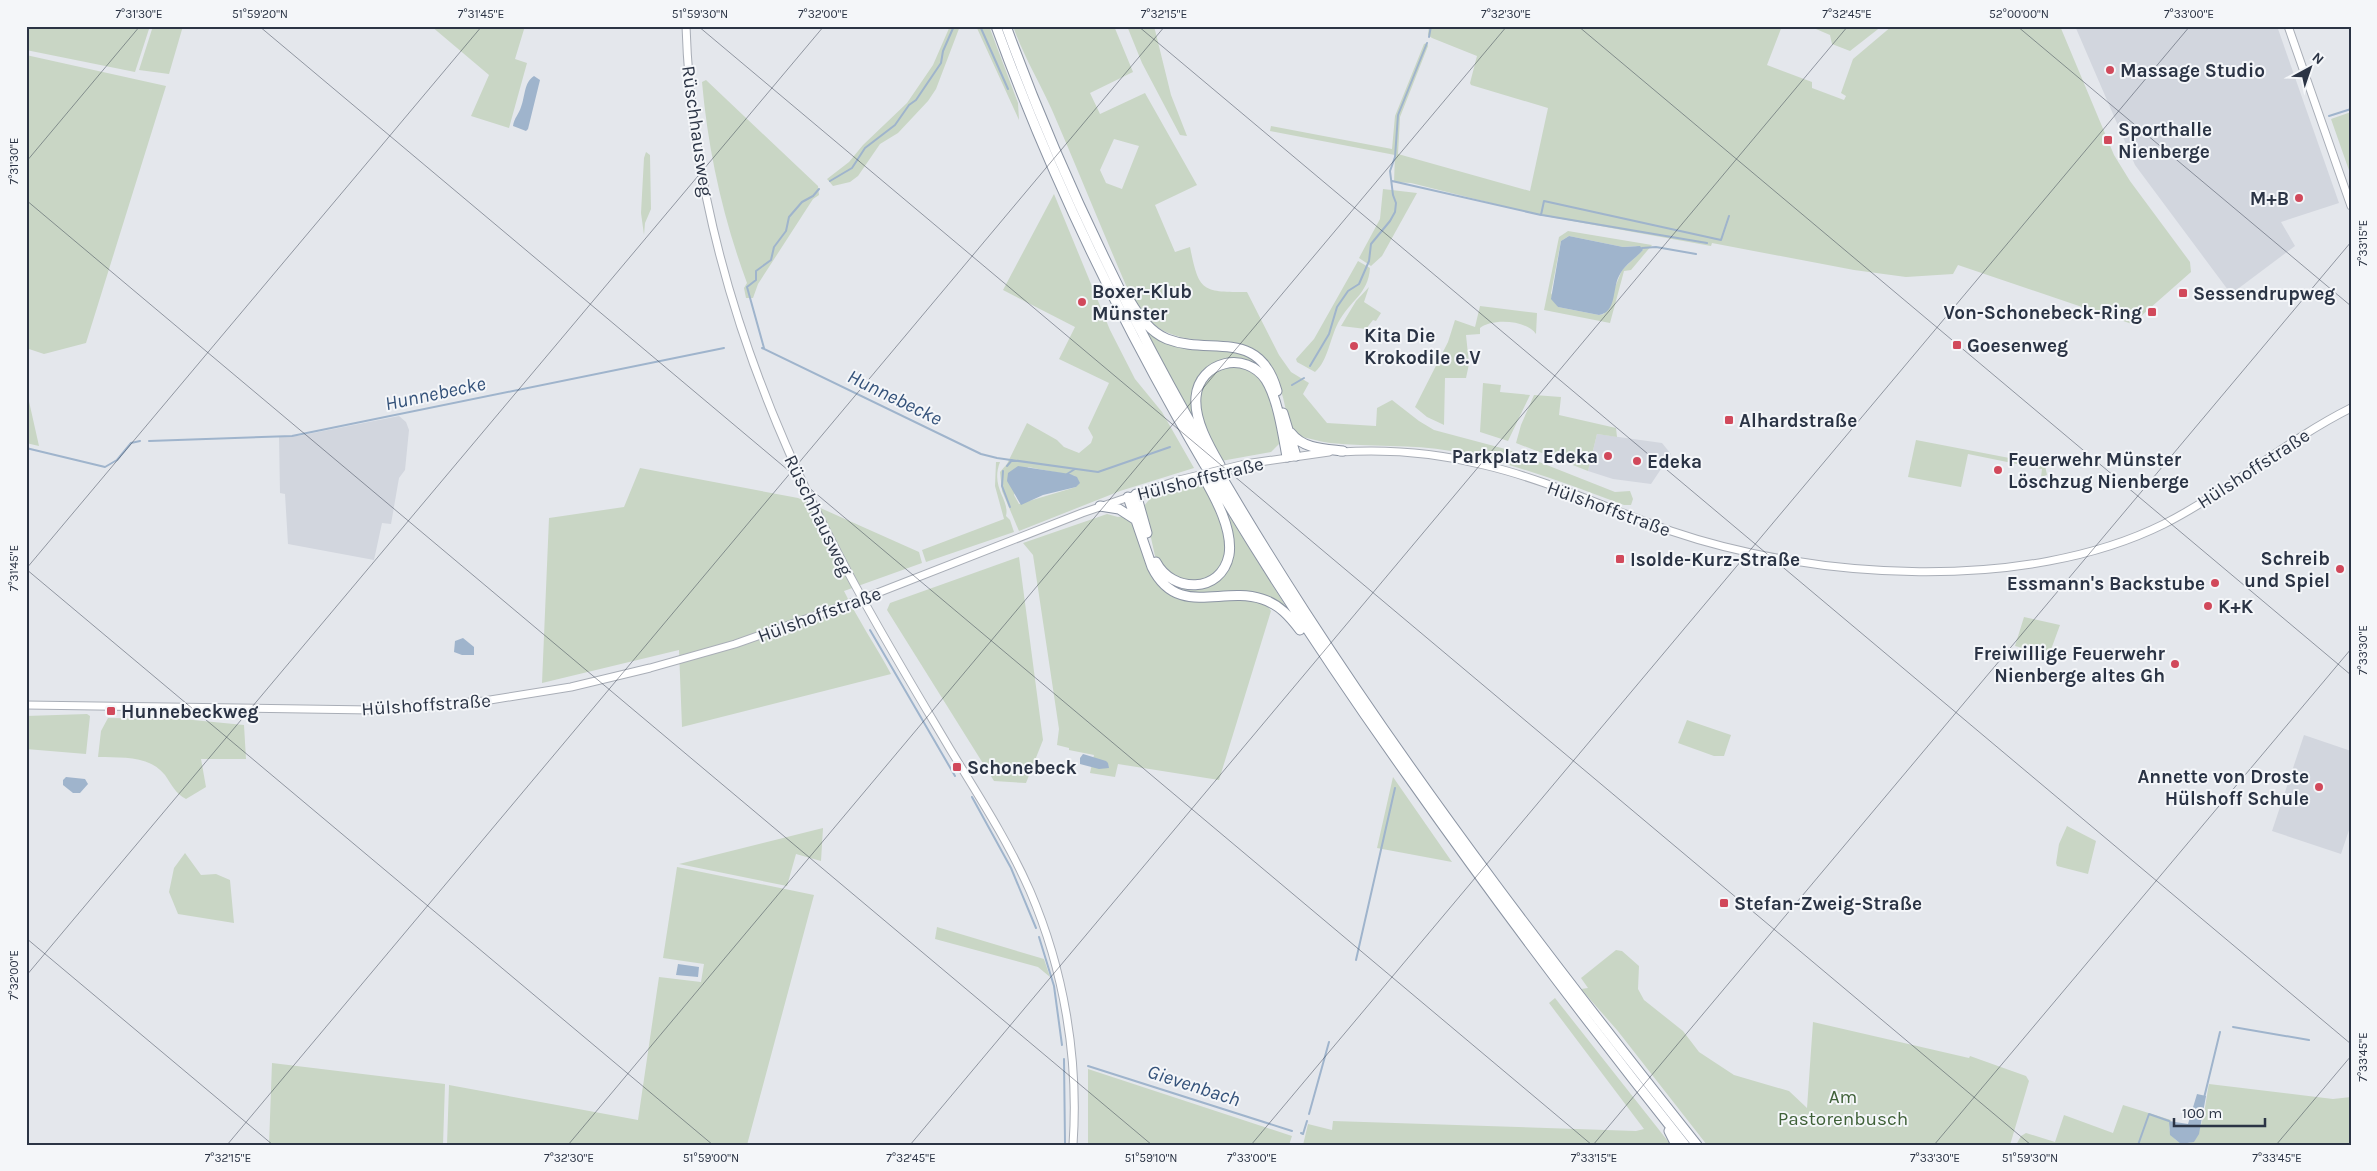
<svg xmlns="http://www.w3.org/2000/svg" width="2377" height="1171" font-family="Karla,sans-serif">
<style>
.built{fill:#d2d6de}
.green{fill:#c9d6c5;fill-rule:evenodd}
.water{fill:#9fb4cc}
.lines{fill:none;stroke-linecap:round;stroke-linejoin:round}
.stream{stroke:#9fb4cc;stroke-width:2}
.secondary-casing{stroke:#a9aeb7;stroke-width:9}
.highway-casing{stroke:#8b94a3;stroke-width:11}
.secondary{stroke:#fff;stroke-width:7}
.highway{stroke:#fff;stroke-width:9}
.secondary-bridge-casing{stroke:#a9aeb7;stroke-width:9;stroke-linecap:butt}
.secondary-bridge{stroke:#fff;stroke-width:7}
.ticks{fill:none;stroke:#2b3445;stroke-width:1;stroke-opacity:0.45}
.poi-dot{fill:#d1495b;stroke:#f4f6f9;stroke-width:2}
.labels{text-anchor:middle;stroke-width:4;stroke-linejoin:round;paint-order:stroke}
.poi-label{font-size:19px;font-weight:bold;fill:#2b3445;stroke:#f4f6f9;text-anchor:start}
.street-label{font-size:19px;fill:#2b3445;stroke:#f4f6f9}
.park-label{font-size:19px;fill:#3f6138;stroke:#f4f6f9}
.water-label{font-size:20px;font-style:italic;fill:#34527a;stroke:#f4f6f9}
.neatline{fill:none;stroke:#2b3445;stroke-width:2}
.ticks-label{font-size:12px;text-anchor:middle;fill:#2b3445}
</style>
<rect width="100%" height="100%" fill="#e4e7ec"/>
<path class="built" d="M2075,26H2277L2339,203L2281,222L2295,246L2231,294L2135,165Z
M399,416L406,422L409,430L405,470L399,478L391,524L382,523L374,560L288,544L285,494L280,493L279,437L298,436Z
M1597,434L1662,443L1671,454L1651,484L1613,479L1588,471Z
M2304,735L2351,751V824L2341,854L2272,831Z"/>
<path class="green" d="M26,26H150L135,72L26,50Z
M153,26H183L169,74L139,70Z
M431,26H525L515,59L527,63L509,128L471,116L489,75Z
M950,26H960L936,89L928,101L898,133L880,144L858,176L850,182L833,186L827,179L849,162L863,145L907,103L933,65Z
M976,26H989L1018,103L1019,120Z
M1013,26H1114L1133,72L1090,93L1100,114L1145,93L1197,185L1155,205L1175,252L1190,247C1199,292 1202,292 1247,292L1279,355L1291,372L1309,383L1303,394L1327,423L1376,426L1377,408L1392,400L1419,421L1434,430L1509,450L1615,492L1630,491L1633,499L1631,505H1624C1567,484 1511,462 1451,451C1411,444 1370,447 1330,443C1320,442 1310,438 1301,437C1283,423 1288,403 1278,385C1272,374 1260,358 1250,349C1241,342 1228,341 1217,341C1170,339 1152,333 1128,290C1102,230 1078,170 1052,110C1039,81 1023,55 1013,26ZM1114,139L1139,146L1122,189L1106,183L1100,170Z
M1127,26H1154L1171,95L1187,136L1180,135L1142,63Z
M1429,26H1782L1767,65L1812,82V88L1844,100L1846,96L1841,93L1853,59L1892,26H2060L2114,155L2130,181L2190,262L2191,272L2132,324L1958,265L1953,274L1906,277L1854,270L1712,243L1711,246L1539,215L1411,183L1394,182L1395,155L1270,131L1271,126L1392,149L1395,116L1424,44L1427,43L1428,46L1400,117L1398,154L1530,191L1548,108L1471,85L1470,83L1477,56L1432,38L1428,35Z
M1809,26H1882L1850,51L1832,44L1830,35Z
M26,55L166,86L86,343L44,354L26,348Z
M706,80L818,186L819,195L813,199L758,284L753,298H746L744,288L747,283C723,218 708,151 702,82Z
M2351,112V176L2331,119Z
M646,152L650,155L651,209L645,223L644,235L641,213L644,158Z
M1383,189L1417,193L1382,256L1371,266L1359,258L1380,219Z
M1054,194L1110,330L1135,379L1162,412L1194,468L1120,491L1019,531L1002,491L1000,472L1007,464L1027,423L1057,440L1064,447L1079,453L1091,443L1093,437L1088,428L1109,383L1059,359L1075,327L1003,290ZM1028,467L1075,476L1076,487L1019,504L1014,495Z
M1568,231L1652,245L1631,270L1624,271L1610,323L1544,310L1559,237ZM1569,236L1623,247L1636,246L1643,250L1622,270L1604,314L1599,315L1558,307L1551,293L1561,241Z
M1358,261L1370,268C1368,295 1350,300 1338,323C1330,338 1328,361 1315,372L1297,362L1296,359L1314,339Z
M1369,287L1364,302L1381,313L1376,321L1373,320L1366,329L1341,326L1356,301Z
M1480,306L1537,313L1536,334C1527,320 1492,318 1480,328V334L1466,335L1469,364L1466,378H1445L1444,425L1442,424L1427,417L1415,407L1448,342L1455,320L1475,327Z
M1142,325L1150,332C1187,340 1240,342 1265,371L1234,359L1196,384L1205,440Z
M1243,367C1247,369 1253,371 1257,374C1270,385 1280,426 1280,443L1271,452L1221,461C1210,439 1187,402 1208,378C1212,374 1218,369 1223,368C1230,367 1237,367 1243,367Z
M1483,383L1501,385L1500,392L1530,395L1508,441L1480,432Z
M26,388L39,446L26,443Z
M1534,395L1561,397L1559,415L1616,428L1617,437L1597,434L1588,471L1516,443L1521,425Z
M1916,440L2045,465L2047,475L2041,477L2042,469L1968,454L1961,487L1908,477Z
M996,462H1000C990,488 1010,499 1006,516L1010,520L1014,532L926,562L922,550L1004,519L995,486Z
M640,468L798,498L919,552L922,563L844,591C858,620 876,646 891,674L682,727L679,650L542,683L549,518L624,507Z
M1204,483L1225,535L1226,556L1216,573L1198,582L1174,579L1155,556L1144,506L1152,496Z
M1219,500L1288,610L1270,599L1202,596L1174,590L1157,570L1199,587L1229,561Z
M1107,514L1118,517L1124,516L1130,521C1141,537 1141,558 1151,575C1171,609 1207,600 1239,600C1248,600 1257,602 1266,604L1271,611L1219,780L1118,764L1115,777L1090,773L1094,755L1069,750V748L1057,745L1059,729L1033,555L1023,543Z
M1019,557L1043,740L1026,783L994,781L887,610L890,603Z
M2024,617L2060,625L2049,655L2015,646Z
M87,714L90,716L86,754L26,749V716Z
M108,718L183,719L244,725L246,759H201L206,787L186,799C175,793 172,785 165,775C149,755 122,758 98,757L101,731Z
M1687,720L1731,735L1724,756H1714L1678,743Z
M1393,777L1452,862L1377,848Z
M2067,826L2096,841L2088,874L2057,866L2056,863L2059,844Z
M823,828L821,861L796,854L787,886L679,864Z
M185,853L201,875L216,874L230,880L234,923L178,914L169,892L174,868Z
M677,867L814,895L747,1145H447L449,1085L638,1120L659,977L701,982L704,964L663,958Z
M937,927L1044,959L1050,977L1038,967L935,939Z
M1616,950L1622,951L1639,966L1638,989L1644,1000L1683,1031L1699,1052L1734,1075L1789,1091L1807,1108L1813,1022L1969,1058L1970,1056L2026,1076L2029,1081L2010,1145H1707L1617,1030L1581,989L1588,988L1581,978Z
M1555,998L1671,1145H1303L1308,1124L1332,1130L1333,1121L1636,1131L1644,1129L1549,1003Z
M272,1063L445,1084L443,1145H269Z
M1088,1069L1292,1136L1289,1145H1088Z
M2209,1084L2333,1099L2351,1097V1145H2016L2021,1136L2026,1133L2055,1142L2064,1115L2113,1133L2123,1105L2171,1120C2166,1133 2173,1139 2184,1145C2204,1142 2205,1101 2209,1084Z"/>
<path class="water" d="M534,76L540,80L528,129L526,131L513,126C514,118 519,114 521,107C525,97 524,82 534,76Z
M1569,236L1623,247L1640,246L1643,250C1636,258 1624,265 1619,276C1612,289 1617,312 1599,315L1558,307L1551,299L1561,241Z
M1018,466L1070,474L1077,477L1080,483L1076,487L1043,495L1021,505L1007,481L1008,473Z
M463,638L474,647V655H462L454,652L455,641Z
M1083,754L1106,761L1108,763L1109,768L1099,769L1080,764V758Z
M66,777L85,779L88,784L80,793H73L63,785V780Z
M678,964L699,967L698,977L676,975Z
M2197,1094L2206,1096L2199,1134L2194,1142L2181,1144L2170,1135L2169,1121L2188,1124Z"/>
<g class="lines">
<path class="stream" d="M980,26L1008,89
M1429,37L1431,26
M2329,116L2351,109
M830,181L852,168L865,148L895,125L909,105L916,100L941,63L943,51L954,26
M1392,181L1541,215L1544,201L1721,240L1729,216
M1542,215L1707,243
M1642,248L1656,247L1696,254
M762,348L981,454L997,458L1098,472L1170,447
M764,348L747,287L756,280V271L771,260L774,247L786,231L789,217L802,202L813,196L819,189
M1310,366L1329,334L1337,307L1348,291L1359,284L1369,261L1371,244L1390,221L1395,212L1396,203L1393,195L1390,171L1395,157L1398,115L1427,43
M1292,385L1304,378
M149,441L292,436L724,348
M26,448L105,467L117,460L131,443L140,441
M1007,466L1012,460
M1003,471L1002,486L1010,507
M1067,474L1075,469
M870,630L955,776
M972,797L1011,868L1036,928
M1039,937L1054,986L1062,1045
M1356,960L1395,788
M2233,1027L2309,1040
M1064,1059L1065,1143
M1088,1066L1292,1131
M2204,1098L2220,1032
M1309,1114L1329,1042
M1301,1133L1303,1134L1307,1121
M2138,1145L2149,1114L2169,1121"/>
<defs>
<path id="secondary" d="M686,26C692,214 752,391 839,555C873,621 912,685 950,749C978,795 1008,841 1030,891C1064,970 1079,1059 1073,1145
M2288,26L2351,206
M1340,452C1388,449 1437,453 1484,465C1548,480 1608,509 1671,531C1815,580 2025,593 2164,524C2229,491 2285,441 2351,408
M1245,464L1329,452
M26,705L371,710L484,701L571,687L650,668L735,644L862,599L1082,513L1179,480"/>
<path id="highway" d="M996,26C1097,303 1240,540 1410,779C1498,904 1590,1026 1685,1145
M1006,26C1157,442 1424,802 1697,1145
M1130,301C1139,316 1150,332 1167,339C1211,356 1259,327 1277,391
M1283,413L1296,456
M1291,433C1303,449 1325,449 1343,451
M1220,465C1209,446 1194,420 1196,397C1199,361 1246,350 1266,380C1278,399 1283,435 1287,457
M1136,494L1147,533
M1128,497L1152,567C1177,618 1221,586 1262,599C1279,604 1290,617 1300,630
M1100,506L1119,509L1136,520
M1156,562C1172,593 1221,594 1229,555C1233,530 1216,499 1204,478
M1669,1131L1676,1145"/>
</defs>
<use href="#secondary" class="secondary-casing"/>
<use href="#highway" class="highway-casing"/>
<use href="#secondary" class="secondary"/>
<use href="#highway" class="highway"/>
<defs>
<path id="secondary-bridge" d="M1179,480L1245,464"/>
</defs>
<use href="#secondary-bridge" class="secondary-bridge-casing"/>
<use href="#secondary-bridge" class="secondary-bridge"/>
</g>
<path class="ticks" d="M259,26L1592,1145M698,26L2031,1145M1138,26L2351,1044M1578,26L2351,675M2017,26L2351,306M26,162L140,26M26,200L1152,1145M26,569L482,26M26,569L713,1145M26,938L273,1145M26,976L824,26M227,1145L1165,26M568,1145L1507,26M910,1145L1848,26M1251,1145L2190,26M1593,1145L2351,242M1934,1145L2351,649M2276,1145L2351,1056"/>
<g class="poi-dot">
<circle cx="2110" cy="70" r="5"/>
<rect x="2103" y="135" width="10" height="10" rx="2.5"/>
<circle cx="2299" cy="198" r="5"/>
<rect x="2178" y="288" width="10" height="10" rx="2.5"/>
<circle cx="1082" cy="302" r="5"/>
<rect x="2147" y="307" width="10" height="10" rx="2.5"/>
<rect x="1952" y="340" width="10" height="10" rx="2.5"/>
<circle cx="1354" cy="346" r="5"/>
<rect x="1724" y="415" width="10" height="10" rx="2.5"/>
<circle cx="1608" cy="456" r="5"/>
<circle cx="1637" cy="461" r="5"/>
<circle cx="1998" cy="470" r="5"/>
<rect x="1615" y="554" width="10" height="10" rx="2.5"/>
<circle cx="2340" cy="569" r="5"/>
<circle cx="2215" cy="583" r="5"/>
<circle cx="2208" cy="606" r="5"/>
<circle cx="2175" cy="664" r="5"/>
<rect x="106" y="706" width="10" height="10" rx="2.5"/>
<rect x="952" y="762" width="10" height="10" rx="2.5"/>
<circle cx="2319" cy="787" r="5"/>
<rect x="1719" y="898" width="10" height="10" rx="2.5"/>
</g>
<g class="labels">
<g class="poi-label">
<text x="2120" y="77">Massage Studio</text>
<text x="2118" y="136">Sporthalle<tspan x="2118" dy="22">Nienberge</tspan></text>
<text x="2289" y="205" text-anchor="end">M+B</text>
<text x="1092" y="298">Boxer-Klub<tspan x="1092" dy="22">Münster</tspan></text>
<text x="2193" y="300">Sessendrupweg</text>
<text x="2142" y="319" text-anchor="end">Von-Schonebeck-Ring</text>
<text x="1364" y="342">Kita Die<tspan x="1364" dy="22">Krokodile e.V</tspan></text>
<text x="1967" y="352">Goesenweg</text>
<text x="1739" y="427">Alhardstraße</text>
<text x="1598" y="463" text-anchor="end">Parkplatz Edeka</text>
<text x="2008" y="466">Feuerwehr Münster<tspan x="2008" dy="22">Löschzug Nienberge</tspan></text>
<text x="1647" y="468">Edeka</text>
<text x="2330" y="565" text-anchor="end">Schreib<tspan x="2330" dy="22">und Spiel</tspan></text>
<text x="1630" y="566">Isolde-Kurz-Straße</text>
<text x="2205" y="590" text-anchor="end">Essmann's Backstube</text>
<text x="2218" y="613">K+K</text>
<text x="2165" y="660" text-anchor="end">Freiwillige Feuerwehr<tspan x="2165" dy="22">Nienberge altes Gh</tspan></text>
<text x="121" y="718">Hunnebeckweg</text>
<text x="967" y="774">Schonebeck</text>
<text x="2309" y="783" text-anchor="end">Annette von Droste<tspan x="2309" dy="22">Hülshoff Schule</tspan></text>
<text x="1734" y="910">Stefan-Zweig-Straße</text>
</g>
<g class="street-label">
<text transform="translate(698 131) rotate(82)" y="7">Rüschhausweg</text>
<text transform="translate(2253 468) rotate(-33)" y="7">Hülshoffstraße</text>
<text transform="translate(1200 478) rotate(-14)" y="7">Hülshoffstraße</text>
<text transform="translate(1609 508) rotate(20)" y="7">Hülshoffstraße</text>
<text transform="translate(819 515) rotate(64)" y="7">Rüschhausweg</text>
<text transform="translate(819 614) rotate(-20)" y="7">Hülshoffstraße</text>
<text transform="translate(426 704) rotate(-4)" y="7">Hülshoffstraße</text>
</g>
<g class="park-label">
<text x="1843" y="1103">Am<tspan x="1843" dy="22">Pastorenbusch</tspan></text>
</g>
<g class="water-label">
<text transform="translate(435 393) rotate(-12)" y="7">Hunnebecke</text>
<text transform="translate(895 397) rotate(26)" y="7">Hunnebecke</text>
<text transform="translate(1194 1085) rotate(18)" y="7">Gievenbach</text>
</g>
</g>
<rect width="2377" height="1171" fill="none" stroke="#f4f6f9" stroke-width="55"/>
<g transform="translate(2310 68) rotate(40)" stroke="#f4f6f9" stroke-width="4" paint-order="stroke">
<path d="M0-4L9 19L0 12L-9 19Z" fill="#2b3445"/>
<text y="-8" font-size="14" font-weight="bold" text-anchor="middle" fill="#2b3445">N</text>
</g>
<path d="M2174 1118v8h91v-8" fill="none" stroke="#2b3445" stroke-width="2.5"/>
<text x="2182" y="1118" font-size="15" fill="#2b3445" stroke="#f4f6f9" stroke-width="4" paint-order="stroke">100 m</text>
<rect x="28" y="28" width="2322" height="1116" class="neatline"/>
<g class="ticks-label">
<text x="139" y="18">7°31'30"E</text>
<text x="260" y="18">51°59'20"N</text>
<text x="481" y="18">7°31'45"E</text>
<text x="700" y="18">51°59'30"N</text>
<text x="823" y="18">7°32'00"E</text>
<text x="1164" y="18">7°32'15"E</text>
<text x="1506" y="18">7°32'30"E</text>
<text x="1847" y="18">7°32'45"E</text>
<text x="2019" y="18">52°00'00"N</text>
<text x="2189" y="18">7°33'00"E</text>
<text transform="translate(14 161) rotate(-90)" y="4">7°31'30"E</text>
<text transform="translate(2363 243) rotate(-90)" y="4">7°33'15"E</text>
<text transform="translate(14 568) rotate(-90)" y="4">7°31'45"E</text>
<text transform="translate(2363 650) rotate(-90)" y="4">7°33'30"E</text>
<text transform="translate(14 975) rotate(-90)" y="4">7°32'00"E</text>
<text transform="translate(2363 1057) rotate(-90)" y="4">7°33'45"E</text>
<text x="228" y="1162">7°32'15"E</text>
<text x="569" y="1162">7°32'30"E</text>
<text x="711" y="1162">51°59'00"N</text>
<text x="911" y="1162">7°32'45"E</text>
<text x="1151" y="1162">51°59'10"N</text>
<text x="1252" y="1162">7°33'00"E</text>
<text x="1594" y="1162">7°33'15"E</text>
<text x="1935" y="1162">7°33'30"E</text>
<text x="2030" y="1162">51°59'30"N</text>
<text x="2277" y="1162">7°33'45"E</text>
</g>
</svg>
